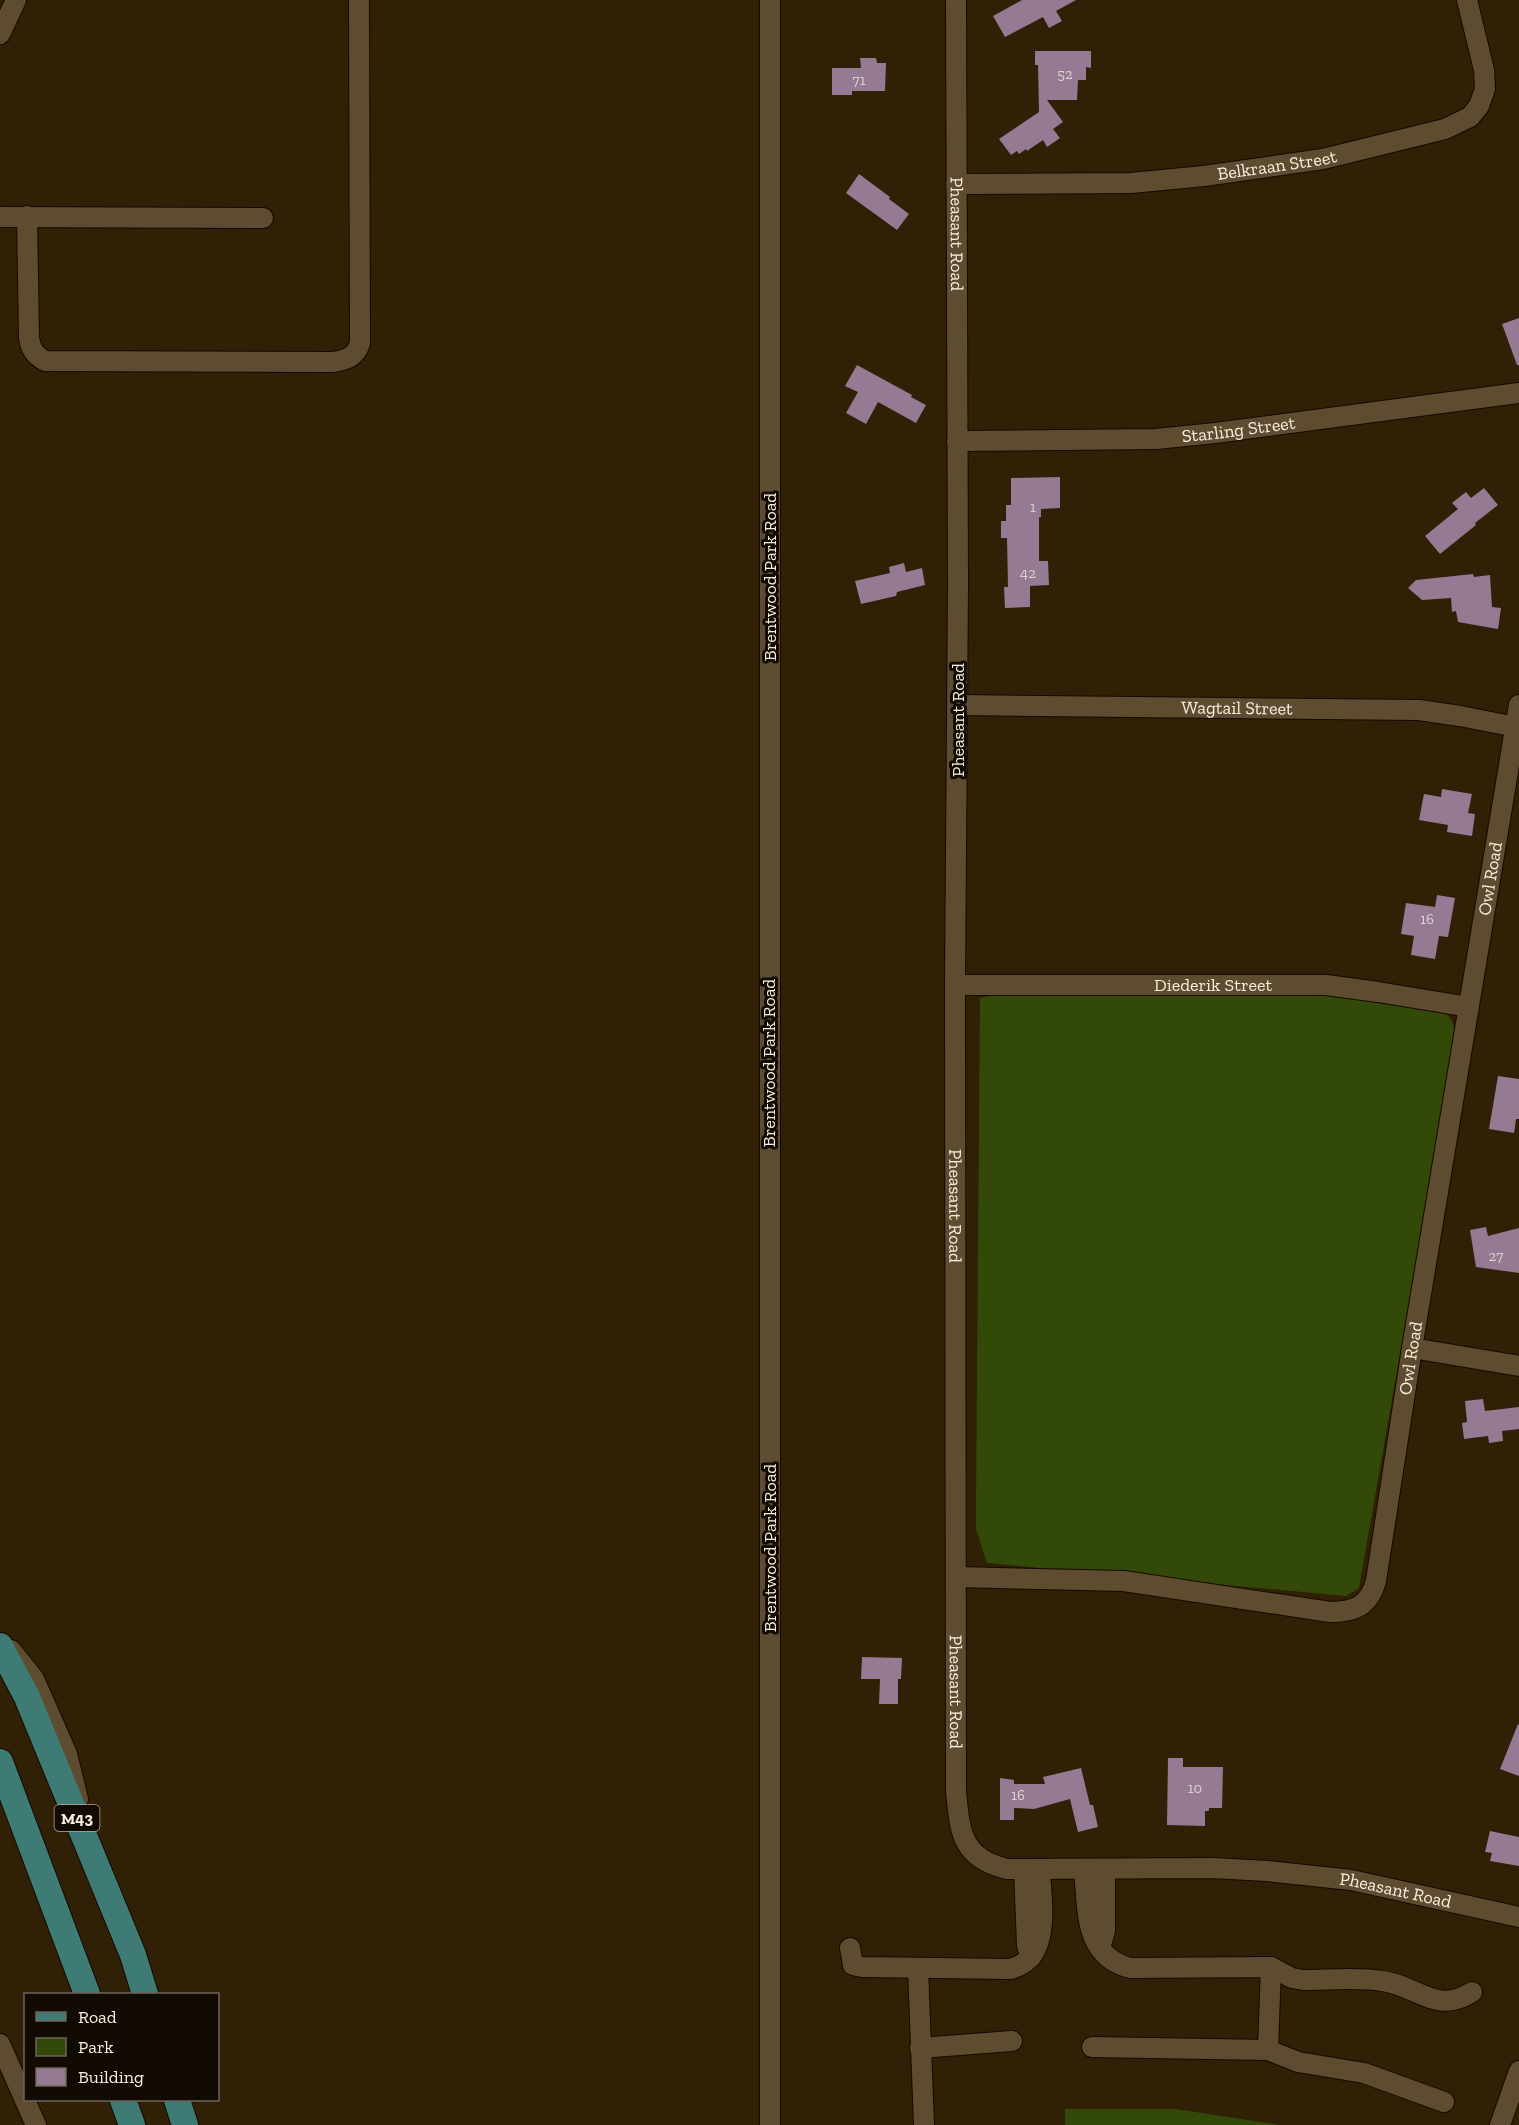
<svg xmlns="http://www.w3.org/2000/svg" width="1519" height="2125" font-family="'Zilla Slab',serif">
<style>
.park{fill:#334908}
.building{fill:#947a92}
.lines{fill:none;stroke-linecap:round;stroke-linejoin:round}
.minor-casing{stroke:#170900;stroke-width:22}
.major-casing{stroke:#170900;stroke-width:28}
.minor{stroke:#5e4c31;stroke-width:20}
.major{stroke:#3e7b75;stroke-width:26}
.labels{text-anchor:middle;stroke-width:6;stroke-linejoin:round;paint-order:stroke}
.number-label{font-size:15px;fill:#dfd1cb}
.shield{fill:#120b03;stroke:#b3aa9c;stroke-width:1.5}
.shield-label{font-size:16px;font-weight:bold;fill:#f8eede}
.street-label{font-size:18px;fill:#f8eede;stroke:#120b03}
</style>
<rect width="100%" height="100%" fill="#302005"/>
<path class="park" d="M1330,993L1445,1012L1452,1021L1456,1035L1359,1588L1346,1596L987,1563L976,1529V1505L980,998L996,995Z
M1065,2109H1176L1280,2125H1065Z"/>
<path class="building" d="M1022,0H1076L1056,11L1062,21L1049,28L1043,17L1005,37L993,16Z
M1035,51H1091V68L1086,67V80H1078L1077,100H1047L1063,122L1053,129L1060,138L1047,147L1043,140L1027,151L1026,149L1019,154L1017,151L1011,155L999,139L1039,112L1038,65H1035Z
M860,58H876L877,63H886L885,91H852V95H832V68H861Z
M859,174L890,197L889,199L909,214L897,230L846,193Z
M1519,318V365H1517L1502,324Z
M857,365L912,395L911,397L926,405L916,423L878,402L866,424L846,413L858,392L845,386Z
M1060,477V508L1041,509V517H1039V561H1048L1049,585L1030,586V607L1005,608L1004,587H1008L1007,538H1001V521H1006V505H1011V478Z
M1484,488L1498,505L1475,523L1476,525L1440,554L1425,536L1458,509L1452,503L1466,492L1471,498Z
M904,563L906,572L922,568L925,585L897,592L896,596L861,604L855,581L890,573L889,567Z
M1473,574L1474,577L1490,575L1492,607L1501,608L1498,629L1458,622L1456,611L1452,612L1451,598L1422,600L1408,588L1416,580Z
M1442,789L1472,794L1468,813L1475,814L1472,836L1447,832L1448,825L1419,820L1424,794L1441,797Z
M1437,895L1455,898L1448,937L1439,936L1435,959L1411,955L1414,936L1401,934L1406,903L1435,907Z
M1498,1076L1519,1079V1119H1516L1514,1133L1489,1129Z
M1486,1227L1488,1236L1519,1228V1273L1476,1267L1470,1230Z
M1483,1399L1485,1411L1519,1407V1429L1502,1431L1503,1441L1489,1443L1488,1436L1464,1439L1462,1423L1467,1422L1465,1401Z
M862,1657L902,1658L901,1679H898V1704H879L880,1679H861Z
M1518,1724L1519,1725V1776L1500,1769Z
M1168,1758H1183V1767H1223L1222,1808H1209V1811H1205V1826L1167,1825Z
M1081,1768L1090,1805H1093L1098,1827L1078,1832L1070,1799L1034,1809L1014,1808V1820H1000V1778L1014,1780V1784H1045L1043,1777Z
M1490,1831L1519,1837V1866L1490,1861L1492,1853L1485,1852Z"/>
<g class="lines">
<defs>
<g id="minor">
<path d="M770,0V2125"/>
<path id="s1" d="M956,0L958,584L955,985L956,1791C960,1832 961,1858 1007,1869L1213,1868L1267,1871L1351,1880L1519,1917"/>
<path d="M0,34L16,0"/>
<path id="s2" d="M956,184L1131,183L1204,176L1323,159L1445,129L1470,117L1479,106L1485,89L1484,70L1467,0"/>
<path d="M27,216L29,338C31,350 35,355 45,361L333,362C346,360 356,357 360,343L359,0"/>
<path d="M0,217L263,218"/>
<path id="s3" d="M957,441L1156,439L1215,433L1519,393"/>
<path id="s4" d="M958,705L1419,710L1460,716L1516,727"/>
<path id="s5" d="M955,985H1326L1378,992L1469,1007"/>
<path d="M1412,1348L1519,1366"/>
<path id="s6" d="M957,1577L1124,1581L1330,1612C1355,1612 1369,1606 1376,1581L1412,1348L1519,705"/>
<path d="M11,1650L34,1679L67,1754L78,1799"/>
<path d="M1024,1869L1027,1945L1031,1957"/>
<path d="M1084,1870C1088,1908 1083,1957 1131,1968L1271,1967L1292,1978L1303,1980C1329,1980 1357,1977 1383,1981C1418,1986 1436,2015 1472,1992"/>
<path d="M850,1948L853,1965L862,1967L1010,1969C1053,1959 1041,1902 1040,1869"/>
<path d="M1100,1948L1105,1931V1869"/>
<path d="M918,1968L924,2125"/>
<path d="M0,2044L36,2125"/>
<path d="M1092,2047L1268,2050L1271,1967"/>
<path d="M920,2048L1012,2041"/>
<path d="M1268,2050L1298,2062L1364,2073L1444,2102"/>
<path d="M1500,2125L1519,2071"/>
</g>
<path id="major" d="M0,1646L27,1697L133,1955L145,1994
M0,1762L87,1994
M123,2100L132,2125
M177,2100L185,2125"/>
</defs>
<use href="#minor" class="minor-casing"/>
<use href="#major" class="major-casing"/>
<use href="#minor" class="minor"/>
<use href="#major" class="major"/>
</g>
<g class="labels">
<g class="number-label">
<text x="1065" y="79">52</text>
<text x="859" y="85">71</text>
<text x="1033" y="512">1</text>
<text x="1028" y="578">42</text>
<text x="1427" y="924">16</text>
<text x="1496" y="1261">27</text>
<text x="1195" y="1793">10</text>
<text x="1018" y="1800">16</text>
</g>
<rect class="shield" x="54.5" y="1805" width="45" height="26" rx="4.5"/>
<g class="shield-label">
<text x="77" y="1824">M43</text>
</g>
<g class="street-label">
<text dy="6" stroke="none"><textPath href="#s2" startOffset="322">Belkraan Street</textPath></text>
<text dy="6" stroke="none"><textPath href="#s1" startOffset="234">Pheasant Road</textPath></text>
<text dy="6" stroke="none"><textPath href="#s3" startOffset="282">Starling Street</textPath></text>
<text transform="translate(770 577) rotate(-90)" y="6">Brentwood Park Road</text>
<text dy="6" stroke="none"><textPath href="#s4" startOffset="279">Wagtail Street</textPath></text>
<text transform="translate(958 720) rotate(-90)" y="6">Pheasant Road</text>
<text dy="6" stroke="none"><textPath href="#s6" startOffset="1148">Owl Road</textPath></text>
<text dy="6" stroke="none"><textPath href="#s5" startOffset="258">Diederik Street</textPath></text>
<text transform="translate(769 1063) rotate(-90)" y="6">Brentwood Park Road</text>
<text dy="6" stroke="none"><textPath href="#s1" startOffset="1206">Pheasant Road</textPath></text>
<text dy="6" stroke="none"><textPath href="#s6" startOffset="662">Owl Road</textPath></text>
<text transform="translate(770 1548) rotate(-90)" y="6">Brentwood Park Road</text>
<text dy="6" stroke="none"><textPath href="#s1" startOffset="1692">Pheasant Road</textPath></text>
<text dy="6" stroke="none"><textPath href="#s1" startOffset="2284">Pheasant Road</textPath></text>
</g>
</g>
<rect x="24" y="1993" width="195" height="108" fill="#120b03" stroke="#6e665b" stroke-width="1.5"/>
<rect x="36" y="2012" width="30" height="9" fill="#3e7b75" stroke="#6e665b" stroke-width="1.5"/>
<text x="78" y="2023" font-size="18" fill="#f8eede">Road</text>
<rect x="36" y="2038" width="30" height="18" fill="#334908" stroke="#6e665b" stroke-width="1.5"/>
<text x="78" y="2053" font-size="18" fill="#f8eede">Park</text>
<rect x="36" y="2068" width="30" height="18" fill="#947a92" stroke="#6e665b" stroke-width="1.5"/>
<text x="78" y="2083" font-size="18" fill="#f8eede">Building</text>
</svg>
